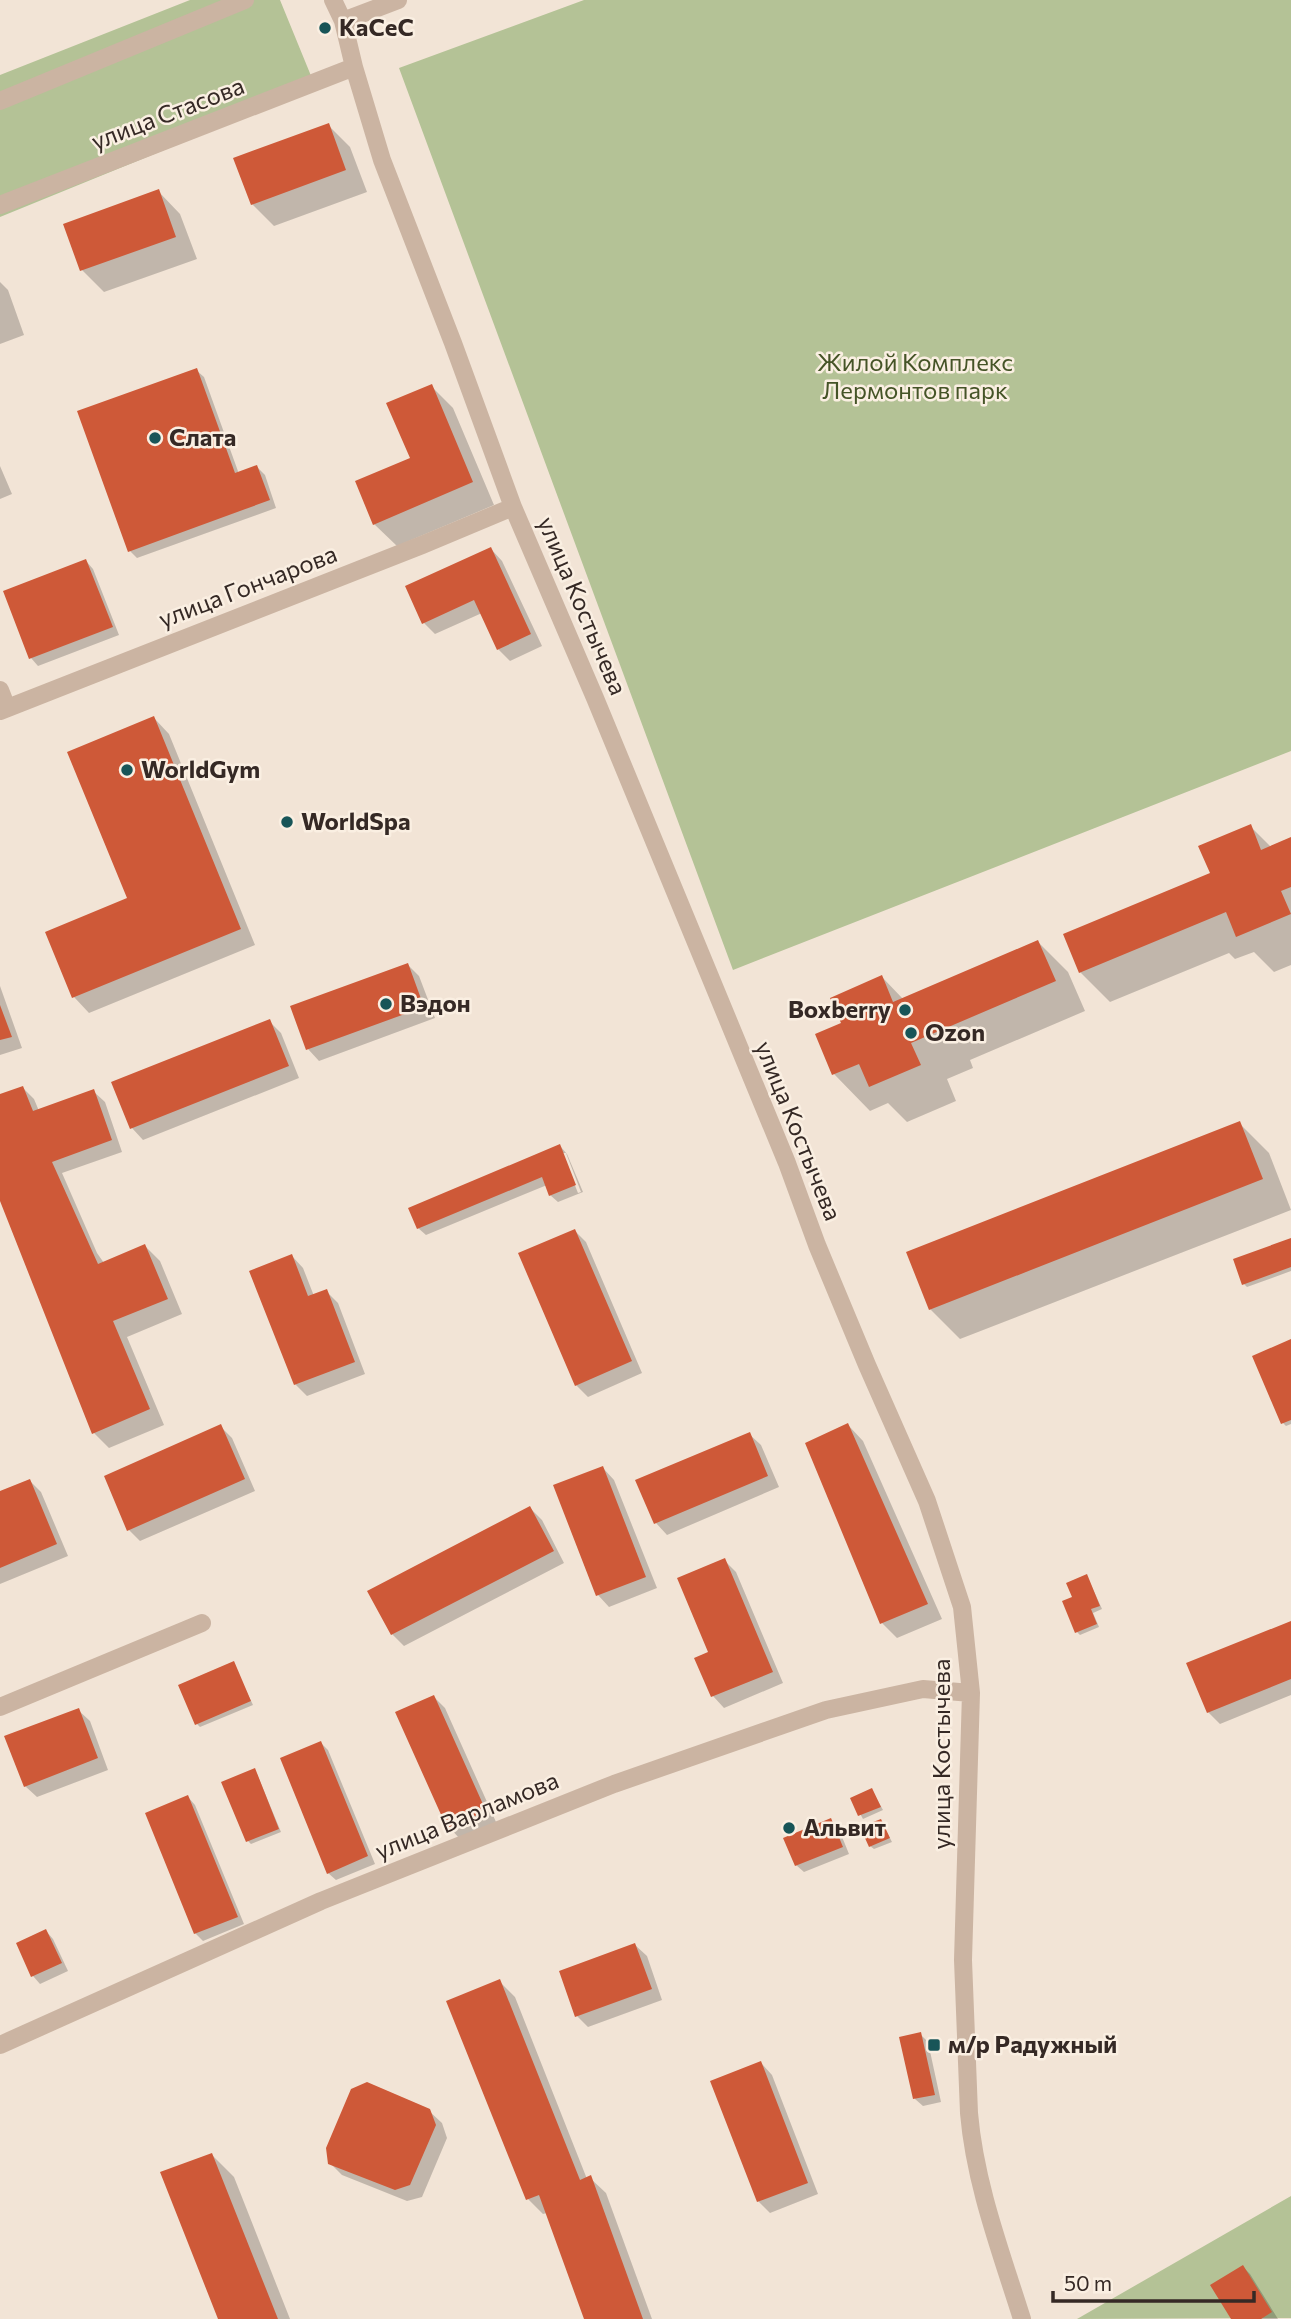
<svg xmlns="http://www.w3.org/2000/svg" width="1291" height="2319" font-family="Commissioner,sans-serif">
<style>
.green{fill:#b4c296}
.shadow{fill:#0003;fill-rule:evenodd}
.building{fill:#ce5938}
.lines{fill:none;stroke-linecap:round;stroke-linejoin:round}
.minor{stroke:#cbb4a2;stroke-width:18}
.poi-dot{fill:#185558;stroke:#faefe2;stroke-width:2.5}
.labels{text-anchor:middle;stroke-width:5;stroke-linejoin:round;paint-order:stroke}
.poi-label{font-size:24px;font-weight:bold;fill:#352925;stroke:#faefe2;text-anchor:start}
.street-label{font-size:24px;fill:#352925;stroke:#faefe2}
.park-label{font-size:24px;fill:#455427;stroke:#faefe2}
</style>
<rect width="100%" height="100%" fill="#f2e4d6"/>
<path class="green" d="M190,0H280L316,88L0,217V75Z
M584,0H1291V751L733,970L399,68Z
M1291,2196V2318L1077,2319Z"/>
<path class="shadow" d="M328,125L350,147L367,192L274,226L252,204Z
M158,191L180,214L197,259L104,292L82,270Z
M0,282L8,290L24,335L0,344Z
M196,370L204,377L239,474L257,467L265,475L276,508L137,558L130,551Z
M431,386L453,408L494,505L397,546L374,524L412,459Z
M0,466L12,494L0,499Z
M491,549L502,561L542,646L510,661L498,649L482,613L435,634L424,623Z
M86,561L93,569L119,635L38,666L31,658Z
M154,718L169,734L255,945L89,1013L74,997L129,899Z
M1250,826L1271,847L1291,839V965L1274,972L1254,952L1235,959L1229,953L1110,1002L1080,972L1212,874Z
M1038,942L1068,972L1085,1011L970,1060L973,1068L947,1079L956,1101L907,1122L888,1103L870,1111L834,1074L843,1024L882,977L903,999Z
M408,965L419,976L435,1018L319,1061L308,1049Z
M0,986L22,1048L0,1055Z
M269,1021L281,1033L299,1078L143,1140L132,1128L114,1083Z
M23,1088L34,1099L39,1111L93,1091L105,1102L122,1152L62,1173L97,1253L104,1263L145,1246L160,1261L182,1314L127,1337L164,1425L109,1448L94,1433L0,1196V1096Z
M1239,1123L1269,1153L1291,1210L960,1339L930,1309Z
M560,1146L567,1154L583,1192L558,1202L550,1195L547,1185L426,1235L418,1228ZM562,1153H566L581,1192L578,1193Z
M575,1231L586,1242L642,1373L588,1397L576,1385Z
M1291,1239V1271L1247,1287L1244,1284Z
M292,1256L303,1268L314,1296L326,1291L338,1303L365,1374L307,1396L295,1384Z
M1291,1341V1424L1286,1426L1283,1423Z
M848,1425L863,1441L942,1619L897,1638L882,1623Z
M221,1427L232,1438L255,1491L140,1541L129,1530Z
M749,1434L761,1445L779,1487L667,1535L656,1523Z
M603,1468L614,1480L657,1588L609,1607L598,1595Z
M30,1481L41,1492L68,1556L0,1584V1493Z
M530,1508L542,1520L564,1563L404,1646L392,1634Z
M724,1560L736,1572L783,1683L724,1708L713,1696Z
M1087,1576L1102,1609L1093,1613L1099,1627L1080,1635L1077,1632L1074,1598Z
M1291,1622V1695L1220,1724L1208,1712Z
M233,1663L253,1705L200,1727L197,1724Z
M434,1697L445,1708L496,1822L460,1839L449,1827Z
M78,1710L90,1721L108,1770L37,1797L25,1786Z
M321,1743L328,1750L375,1864L336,1880L328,1873Z
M254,1770L257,1774L281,1832L251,1844L248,1841Z
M872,1790L883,1810L863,1819L852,1799Z
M188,1797L195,1805L244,1924L203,1941L195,1933Z
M830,1820L838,1827L849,1854L804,1872L796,1865Z
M881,1821L892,1842L874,1849L870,1846Z
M46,1931L53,1939L68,1971L40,1984L33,1976L18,1944Z
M635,1945L647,1956L662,2000L588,2027L577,2016Z
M499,1981L515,1997L587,2179L590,2178L606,2193L652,2319H586L547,2213L543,2214L528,2199Z
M920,2034L928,2042L941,2102L923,2106L915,2099Z
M761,2063L772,2075L818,2194L770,2213L758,2201Z
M429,2111L442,2123L447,2138L422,2197L407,2201L342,2175L330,2163Z
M212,2155L234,2177L290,2319H220Z
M1243,2267L1250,2274L1278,2319H1233Z"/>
<path class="building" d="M329,123L346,170L251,205L233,158Z
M159,189L176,237L80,271L63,224Z
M197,368L235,473L257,465L270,500L128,552L77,411Z
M432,384L473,482L373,525L355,481L410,458L386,403Z
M491,547L531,634L497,650L474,600L422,624L405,586Z
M86,559L113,627L29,659L3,591Z
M154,716L241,929L72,998L45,932L127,898L67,752Z
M1251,824L1261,850L1291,837V887L1281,891L1291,914L1236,937L1226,912L1079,973L1063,934L1210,873L1198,846Z
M1038,940L1056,981L911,1043L921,1065L869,1087L859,1064L832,1075L815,1034L841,1023L830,998L882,975L893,1002Z
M408,963L424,1007L306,1050L290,1006Z
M0,1005L12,1037L0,1040Z
M270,1019L289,1066L130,1129L111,1082Z
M23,1086L33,1111L94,1089L112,1140L52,1162L98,1264L145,1244L168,1299L113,1321L150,1409L92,1434L0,1201V1094Z
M1240,1121L1263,1179L929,1310L906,1252Z
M560,1144L576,1185L549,1196L542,1177L417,1229L408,1208Z
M575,1229L632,1361L575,1386L518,1253Z
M1291,1238V1267L1242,1285L1233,1259Z
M292,1254L308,1296L327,1289L355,1362L294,1385L249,1271Z
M1291,1339V1420L1281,1424L1252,1356Z
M848,1423L928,1604L880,1624L805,1443Z
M221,1424L245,1479L127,1531L104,1476Z
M750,1432L768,1476L654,1524L635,1480Z
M603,1466L646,1577L596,1596L553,1485Z
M30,1479L57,1544L0,1568V1491Z
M530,1506L554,1551L391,1635L367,1591Z
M725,1558L773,1672L711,1697L694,1658L708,1652L677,1578Z
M1087,1574L1100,1606L1091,1609L1097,1624L1075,1633L1062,1601L1072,1597L1066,1583Z
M1291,1621V1679L1207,1713L1186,1663Z
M234,1661L251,1701L195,1725L178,1685Z
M434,1695L486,1811L447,1828L395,1712Z
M79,1708L98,1758L24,1787L4,1736Z
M321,1741L368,1856L327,1874L280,1758Z
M255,1768L279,1829L246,1842L221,1782Z
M872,1788L881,1807L858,1816L850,1798Z
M188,1795L238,1917L194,1934L145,1813Z
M831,1818L843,1847L795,1866L783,1838Z
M881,1819L890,1838L869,1847L860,1827Z
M46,1929L62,1963L31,1977L16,1943Z
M635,1943L652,1989L575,2017L559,1971Z
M500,1979L580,2180L591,2175L643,2319H584L539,2195L526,2200L446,2001Z
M921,2032L935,2095L913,2099L899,2037Z
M761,2061L808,2183L757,2202L710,2081Z
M367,2082L430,2109L436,2125L410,2185L395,2190L328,2164L326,2148L351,2089Z
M212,2153L278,2319H218L160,2172Z
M1243,2265L1272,2312L1261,2319H1231L1210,2285Z"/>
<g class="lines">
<path class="minor" d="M333,0L343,21L354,67L382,160L453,343L513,507L595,698L787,1163L817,1245L867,1365L927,1501L962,1607L971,1693L963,1960L969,2113C975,2184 1001,2252 1022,2319
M343,21L398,0
M0,101L245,0
M0,205L354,67
M0,690L7,708
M0,711L422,545L513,507
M0,1707L202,1623
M0,2045L321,1901L614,1784L826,1710L923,1689L971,1693"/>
</g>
<g class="poi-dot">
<circle cx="325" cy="28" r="7"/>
<circle cx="155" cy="438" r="7"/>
<circle cx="127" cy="770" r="7"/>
<circle cx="287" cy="822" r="7"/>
<circle cx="386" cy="1004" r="7"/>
<circle cx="905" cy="1010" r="7"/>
<circle cx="911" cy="1033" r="7"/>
<circle cx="789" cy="1828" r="7"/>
<rect x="927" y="2038" width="14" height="14" rx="3.5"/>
</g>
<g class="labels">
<g class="poi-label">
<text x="339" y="36">KaCeC</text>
<text x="169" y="446">Слата</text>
<text x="141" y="778">WorldGym</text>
<text x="301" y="830">WorldSpa</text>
<text x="400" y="1012">Вэдон</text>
<text x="891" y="1018" text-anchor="end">Boxberry</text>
<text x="925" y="1041">Ozon</text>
<text x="803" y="1836">Альвит</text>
<text x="948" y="2053">м/р Радужный</text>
</g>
<g class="street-label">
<text transform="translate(168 114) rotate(-21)" y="8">улица Стасова</text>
<text transform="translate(248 587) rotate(-21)" y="8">улица Гончарова</text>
<text transform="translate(582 606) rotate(67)" y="8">улица Костычева</text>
<text transform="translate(798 1131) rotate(68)" y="8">улица Костычева</text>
<text transform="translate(942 1754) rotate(-90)" y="8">улица Костычева</text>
<text transform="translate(467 1816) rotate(-22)" y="8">улица Варламова</text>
</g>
<g class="park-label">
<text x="915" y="371">Жилой Комплекс<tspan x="915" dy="28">Лермонтов парк</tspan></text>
</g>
</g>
<path d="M1053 2291v10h201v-10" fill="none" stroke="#352925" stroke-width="3.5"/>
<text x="1064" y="2291" font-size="21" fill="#352925" stroke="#faefe2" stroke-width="5" paint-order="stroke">50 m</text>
</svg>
